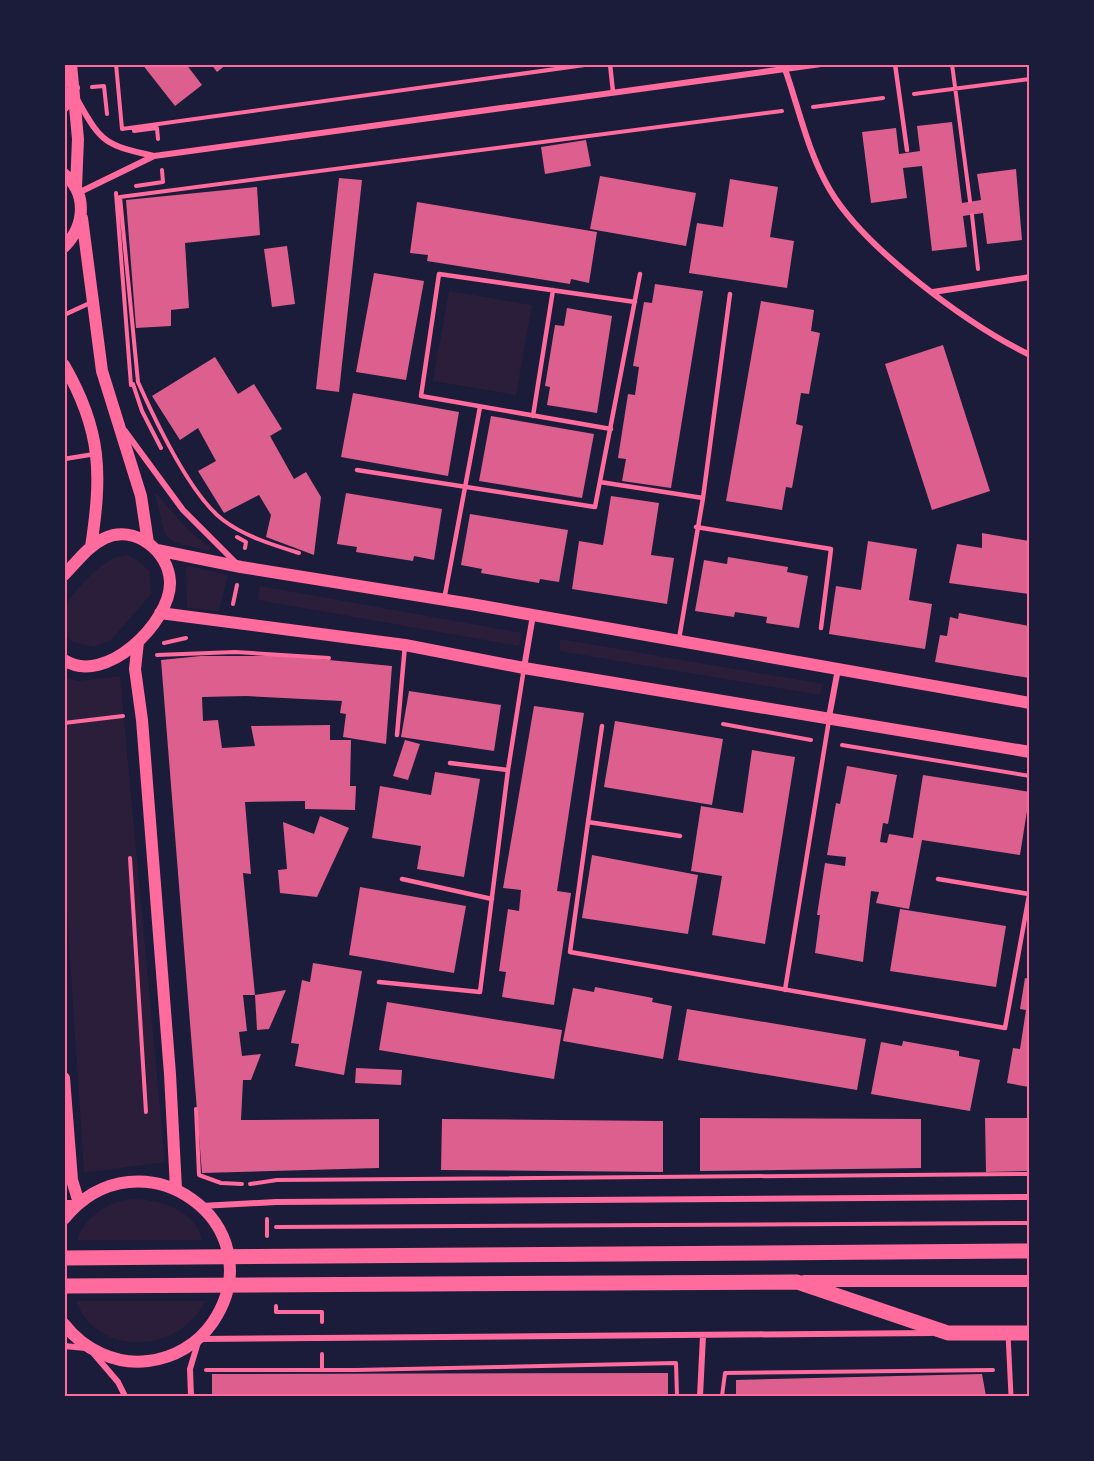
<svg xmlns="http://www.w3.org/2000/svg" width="1094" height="1461" font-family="'DejaVu Sans',sans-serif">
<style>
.green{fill:#2a1e3b}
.building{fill:#dd5f8e}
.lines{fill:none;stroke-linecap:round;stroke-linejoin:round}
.path{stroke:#ff6b9d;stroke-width:4}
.service{stroke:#ff6b9d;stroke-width:4.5}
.pedestrian{stroke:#ff6b9d;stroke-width:5}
.minor{stroke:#ff6b9d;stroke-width:6}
.secondary{stroke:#ff6b9d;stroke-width:12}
.primary{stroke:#ff6b9d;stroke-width:15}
.neatline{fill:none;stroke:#ff6b9d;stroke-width:2}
</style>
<rect width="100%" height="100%" fill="#1b1b3a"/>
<path class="green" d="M449,291L532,305L516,395L433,381Z
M155,494H157L190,532L212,548L211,551C158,539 168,545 155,494Z
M127,555L139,561L149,571L151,594L111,640L94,647L72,642L65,633V605C79,587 102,557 127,555Z
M189,566L228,575L219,611L187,608L186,568Z
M260,586L522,633L519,646L258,600Z
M560,639L823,684L820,695L559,651Z
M120,676L165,1162L84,1173L65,882L64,677L78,681Z
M135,1199C162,1200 195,1211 202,1240H77C85,1216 111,1200 135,1199Z
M76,1301H205C181,1353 98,1359 76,1301Z"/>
<path class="building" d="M142,64H186L202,85L175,106Z
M211,64H227L217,72Z
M952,122L962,203L981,200L977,174L1016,169L1022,240L987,244L983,213L963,216L967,247L932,251L922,166L903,168L907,198L871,203L862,132L896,128L899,154L920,151L917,126Z
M586,140L591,166L545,174L541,147Z
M600,176L696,193L686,246L590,229Z
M339,178L362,180L339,392L316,389Z
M730,179L778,187L770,237L794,241L787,288L689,273L697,223L723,227Z
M257,187L260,235L185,243L189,308L171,310V326L136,328L126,200Z
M417,202L597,232L589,283L571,279L570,284L427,261L428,255L410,253Z
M287,246L295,304L272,307L264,249Z
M374,273L424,281L406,380L356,372Z
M655,284L703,291L671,488L622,481L626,459L618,458L628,394L635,395L639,367L633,366L644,302L652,303Z
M761,301L814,310L811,331L820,333L809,394L801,393L796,424L803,426L792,488L786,487L782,510L726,501Z
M567,308L612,316L597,413L547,405L550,387L545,386L555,325L564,326Z
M943,345L990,491L932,510L885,364Z
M215,357L238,394L254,384L282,429L270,436L294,479L306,472L321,497L314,555L266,537L271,515L259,495L224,513L198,471L216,461L198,428L180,440L152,396Z
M353,393L459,412L448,476L341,457Z
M491,416L594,434L582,498L479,481Z
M346,493L442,509L434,560L414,556L413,561L356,552L357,547L337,544Z
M611,496L659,503L651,555L674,558L667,604L572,589L579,541L603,545Z
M470,514L568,530L559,582L540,579L539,583L481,573L482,569L461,565Z
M982,533L1029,541V594L949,583L957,544L982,548Z
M868,541L917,549L909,600L932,604L925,649L829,634L836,586L861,590Z
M728,557L788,567L787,572L808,576L799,628L766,623L767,617L735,612L734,617L695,611L704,560L727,564Z
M959,613L1029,626V678L935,662L940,635L947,636L950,617L958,619Z
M201,656H287L392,666L386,744L343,737L346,714L340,713L342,701L246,696L202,697L203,721L218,720L222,748L255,746L251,726L330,725V740H351L350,786H356L355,810L305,809V801L245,802L251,874L243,873L255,995L286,990L269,1029L257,1030L255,995H243L247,1031L239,1032L242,1056L261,1054L251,1080H243L241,1120L379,1119V1168L202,1173L161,660Z
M409,691L501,705L494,751L401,737Z
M534,706L584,713L557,891L571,893L554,1005L502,997L506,972L499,971L508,909L519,911L521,890L503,888Z
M615,721L723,739L712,805L604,787Z
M405,740L420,744L408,780L393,776Z
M752,750L795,757L765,944L712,935L722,876L691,871L701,806L743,813Z
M847,766L897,775L888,824L883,823L880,842L887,843L889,834L913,838L923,775L1030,792L1020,855L922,840L909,909L876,903L879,892L871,891L863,962L815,953L820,915H817L825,863L845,866L846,857L827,855L836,803L840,804Z
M435,772L480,779L464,877L417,869L421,846L372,838L380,786L431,795Z
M320,816L349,828L317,897L280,893L278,870L287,869L283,822L314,834Z
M592,855L698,875L688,934L582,918Z
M360,887L466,906L454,973L349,955Z
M900,909L1006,926L996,987L890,971Z
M313,963L362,971L344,1075L295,1066L299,1044L291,1043L302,980L310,982Z
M1025,978L1029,979V1087L1007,1083L1013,1048L1020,1049L1026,1010L1020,1009Z
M595,987L653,998L652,1002L672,1006L663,1059L563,1041L573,988L594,992Z
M387,1002L562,1030L554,1079L379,1050Z
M687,1009L866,1039L857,1090L678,1060Z
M903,1041L959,1051V1056L980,1060L970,1111L871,1094L881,1042L902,1046Z
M356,1068L402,1070L401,1085L355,1083Z
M700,1118L921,1119V1168L700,1171Z
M985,1118H1029V1171L986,1172Z
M442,1119L663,1121V1172L441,1170Z
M668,1373V1396H212V1374Z
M982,1374L986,1396H736V1380Z"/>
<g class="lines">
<path class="path" d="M116,64L122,129L592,64
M952,64L970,201
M92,87L104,86L107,114
M914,94L1030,79
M813,107L883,98
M134,131L157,128L158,139
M136,186L163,182L162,170
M116,193L131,385
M972,215L978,269
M133,384L142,411L161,448
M237,537L246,542L245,548
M299,553C273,545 244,536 223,520C190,495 155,420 138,382L120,197L782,111
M233,604L237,585
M164,643L186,638
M157,655L235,652L329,658
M64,723L123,716
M723,724L811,740
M842,745L1030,776
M130,858L146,1112
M196,1109L199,1175L221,1183L242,1184
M250,1184L277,1180L1030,1174
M267,1219V1236
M276,1227L1030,1223
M276,1306V1312H322V1322
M322,1369V1354
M206,1370H356L676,1363L677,1396
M722,1396L725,1373L993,1370"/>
<path class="service" d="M610,64L613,92
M895,64L907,150
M64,315L92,302
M533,416L553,290
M611,429L421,396L439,274L635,302
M64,459L95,454
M357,470L595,507L640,274
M600,482L703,498
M696,527L831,549L821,628
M444,600L480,407
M679,639L703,498L730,294
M397,735L405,645
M450,763L508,770
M588,822L602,726
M680,836L588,822L570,952L1005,1028L1030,890
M402,879L492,899
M938,879L1029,894
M379,982L480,992L508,770L524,668
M785,990L829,720"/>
<path class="pedestrian" d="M1008,1334L1011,1396"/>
<path class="minor" d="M785,69C799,109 808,153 830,190C864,248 968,325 1030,355
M78,101C102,144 106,145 154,156
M78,193L154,156L821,64
M933,292L1030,277
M125,431L183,510L238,565
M524,668L533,615
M829,717L838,669
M64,1203H79
M201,1206L276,1202L1030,1197
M64,1346L86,1348
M94,1354L118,1382L125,1396
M191,1396L190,1369L199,1339L931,1333
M700,1396L703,1336"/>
<path class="secondary" d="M71,64L78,139L76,188
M64,106L74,88
M64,174C88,194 85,226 64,247
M82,218L102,371L141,496L148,543
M64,365C102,431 102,474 91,547
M157,550L241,567L471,604L1030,703
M64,575C77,562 88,546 105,538C134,524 169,551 170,582C171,622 105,687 64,660
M160,613L405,645L524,668L1030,752
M138,642L135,669L142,720L170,1074L176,1189
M64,1078L72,1180L79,1203
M64,1219C140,1126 278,1224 213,1322C198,1344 174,1358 148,1361C116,1365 84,1350 64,1324
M804,1281H1030"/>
<path class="primary" d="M64,1258L1030,1251
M64,1286L797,1282L948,1333H1030"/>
</g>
<rect width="1094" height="1461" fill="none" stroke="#1b1b3a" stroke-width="132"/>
<rect x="66" y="66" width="962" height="1329" class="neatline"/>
</svg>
